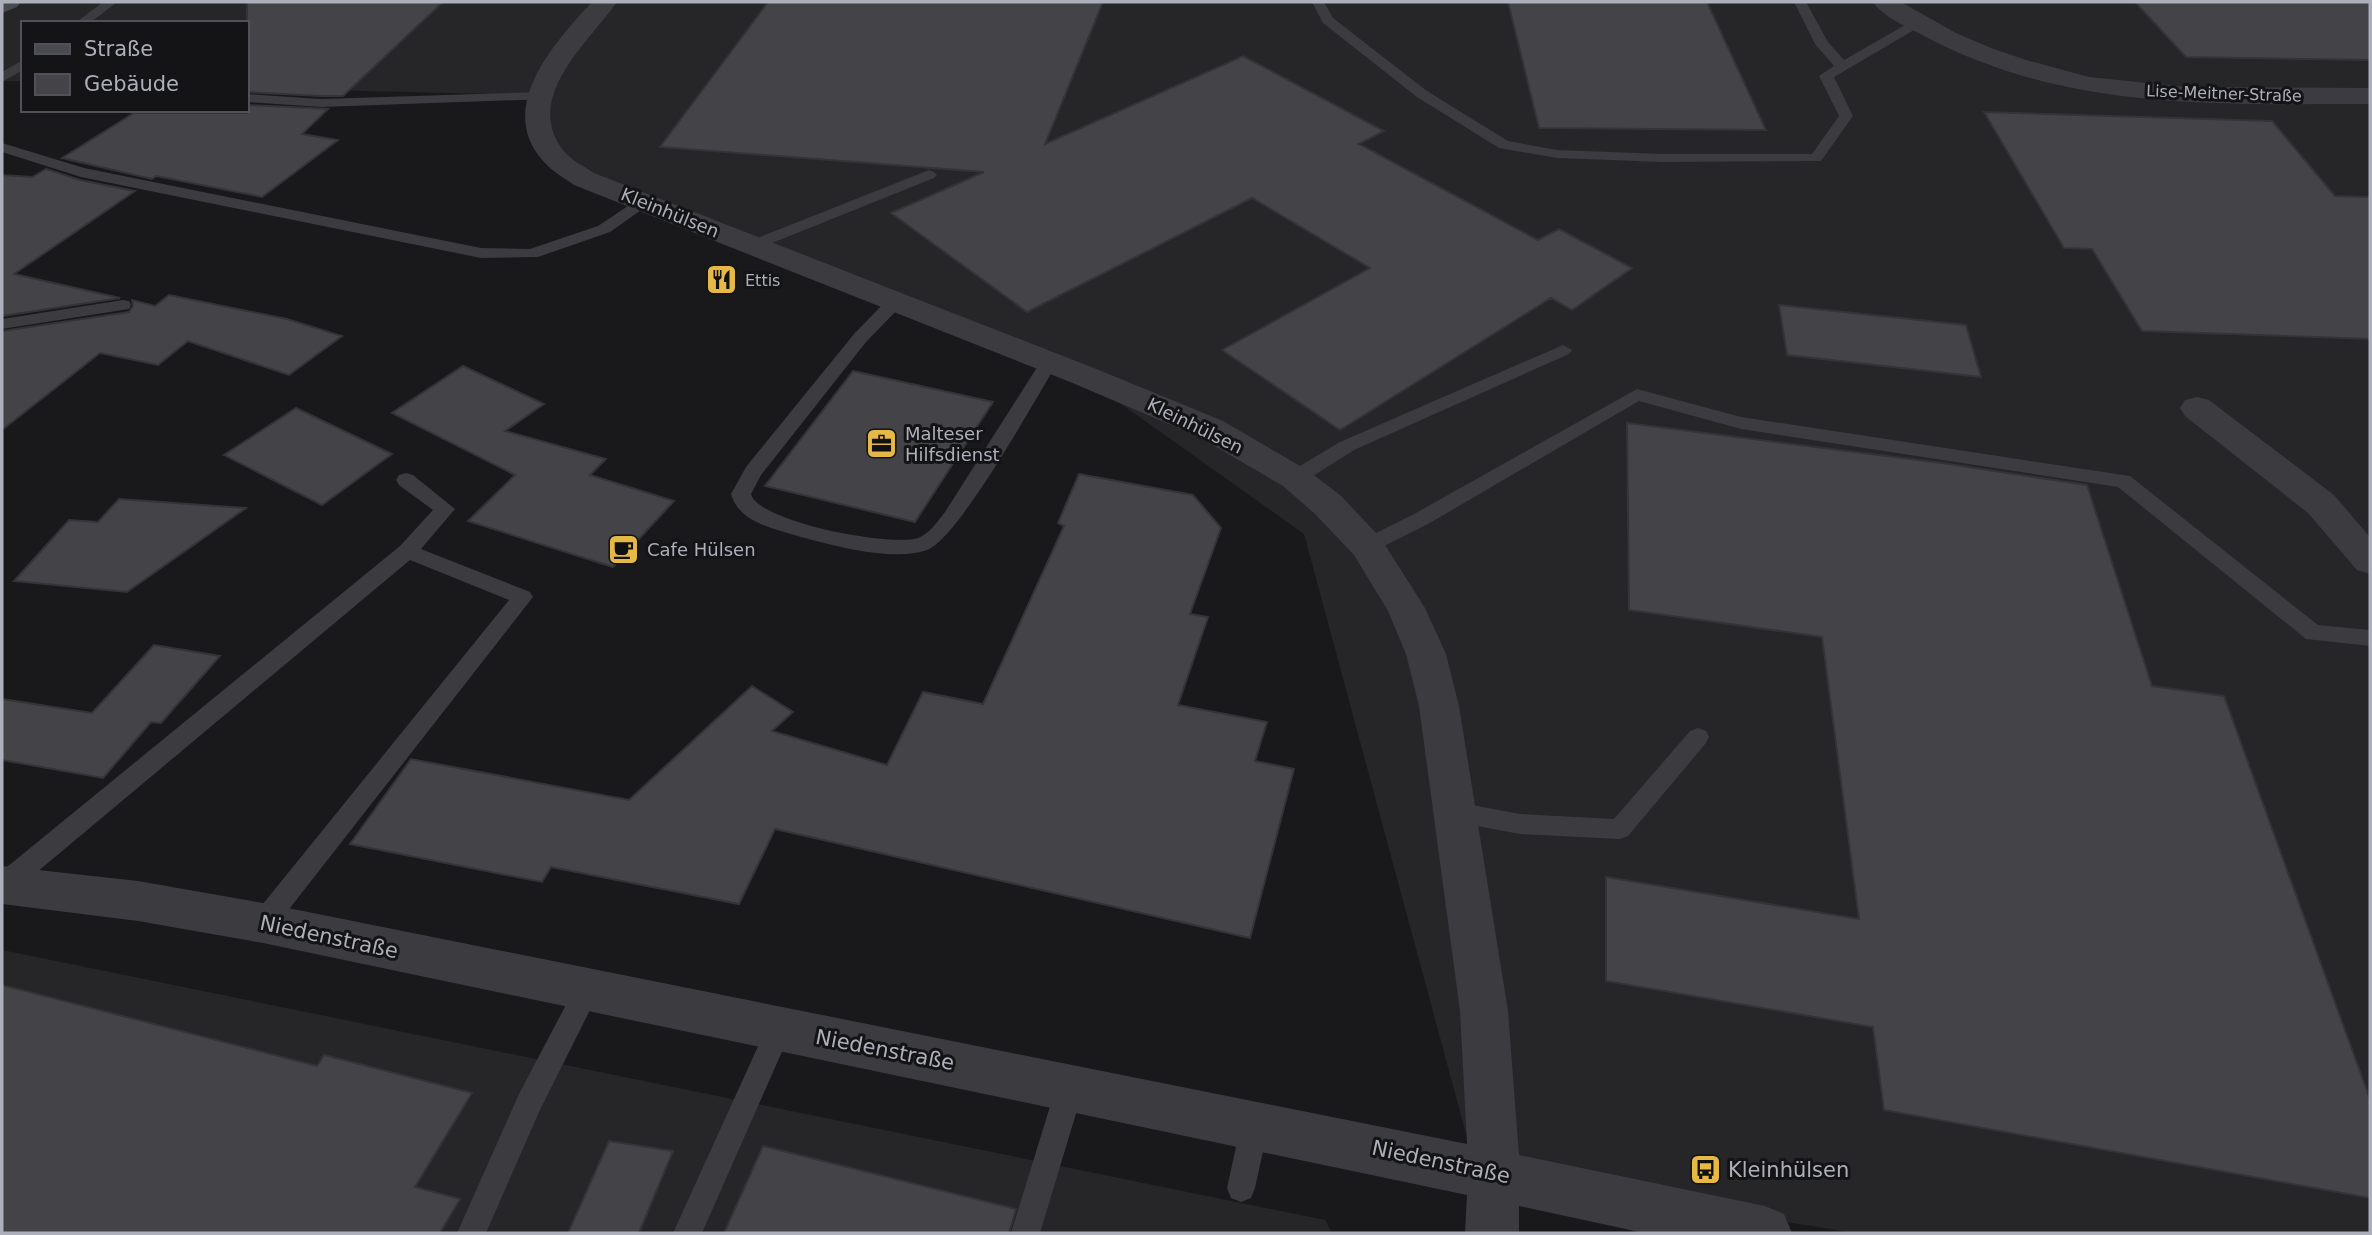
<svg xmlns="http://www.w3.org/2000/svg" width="2372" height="1235" font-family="'DejaVu Sans',sans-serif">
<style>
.built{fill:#262528}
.building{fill:#444448;stroke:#343337;stroke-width:2}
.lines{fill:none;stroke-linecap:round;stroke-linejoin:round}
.lane{fill:#3b3b40;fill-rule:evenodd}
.street{fill:#3b3b40;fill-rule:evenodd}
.secondary{fill:#494a50;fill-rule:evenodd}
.labels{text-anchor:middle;stroke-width:6;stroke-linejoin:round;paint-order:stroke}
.far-street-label{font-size:16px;fill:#adb0ba;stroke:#141416}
.far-poi-label{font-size:16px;fill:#adb0ba;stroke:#141416;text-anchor:start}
.street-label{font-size:18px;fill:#adb0ba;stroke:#141416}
.poi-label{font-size:18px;fill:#adb0ba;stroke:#141416;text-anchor:start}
.near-street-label{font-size:21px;fill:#adb0ba;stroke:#141416}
.near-poi-label{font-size:21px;fill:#adb0ba;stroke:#141416;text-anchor:start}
</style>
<rect width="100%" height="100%" fill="#19191b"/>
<path class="built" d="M5,2H2370V1233H1854L1476,1171L1304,534L1055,357L545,159L527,95L247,88V23H23V81H2V4Z
M2,950L1325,1220L1332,1233H2Z"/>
<path class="building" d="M247,2H443L343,96H321L247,92Z
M768,2H1103L1045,144L1243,56L1384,131L1359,144L1538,240L1559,229L1632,268L1572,310L1551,298L1340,430L1222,350L1370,268L1252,198L1027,312L891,213L984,172L660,147Z
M1508,2H1707L1766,130L1539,128Z
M2135,2H2370V60L2186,57Z
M247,105L328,109L302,134L338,140L262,197L156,176L152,179L62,158L134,113H247Z
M1984,112L2272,121L2335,196L2370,197V339L2142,331L2092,249L2064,248Z
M46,169L80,180L135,191L14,274L120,298L2,316V175L32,177Z
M169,295L287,319L342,336L289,375L188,341L158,365L100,353L2,430V331L129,312L133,306L132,300L155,306Z
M1779,305L1966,325L1981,377L1787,355Z
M463,366L544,404L505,431L606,459L590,475L674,501L613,567L468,521L515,475L392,413Z
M853,371L993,402L915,522L765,486Z
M296,408L392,454L322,505L224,455Z
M1627,423L1942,463L2087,485L2152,686L2224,696L2370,1099V1198L1884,1110L1873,1027L1606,981V877L1859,919L1822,637L1629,610Z
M1079,474L1193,495L1221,528L1190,614L1208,617L1178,705L1267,722L1255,761L1294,769L1250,938L775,829L739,904L551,867L542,882L350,844L411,759L629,800L752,686L793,712L772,731L887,765L923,692L983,704L1064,526L1058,523Z
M119,499L246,508L127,592L14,581L69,520L98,522Z
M154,645L220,656L161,723L151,722L103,778L2,760V699L92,713Z
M2,985L317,1066L324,1055L472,1093L415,1187L460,1199L440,1233H2Z
M609,1141L673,1151L639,1233H568Z
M763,1146L1016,1209L1009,1233H724Z"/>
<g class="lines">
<path class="lane" d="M103,2H117L90,23H75Z
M1312,2H1324L1333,18L1427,91L1508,141L1557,150L1662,154H1812L1839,116L1819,76L1834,66L1815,44L1794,2H1806L1828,42L1844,60L1914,20L1919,19L1926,23L1834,77L1853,116L1821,161L1662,162L1557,158L1499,148L1417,97L1323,23Z
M23,60V70L2,82V72Z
M542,92L547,93V99L321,107L247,102V94L321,99Z
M2,143L84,168L481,248L530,249L598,226L637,200H649L651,203L610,232L538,257L481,258L81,177L2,152Z
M929,170L934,172L937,175L934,178L757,249L751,251L743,246L745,243Z
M895,297L903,302L901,306L866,342L761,475L751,494C758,522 891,547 918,538C929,534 938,521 945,512L1043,358H1055L1058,362C1036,398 959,538 927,550C893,562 835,546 801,537C775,529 739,523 731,494L746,467L854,334L889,298Z
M123,300L129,301L131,305L129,309L2,329V319Z
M1563,345L1572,350L1569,354L1354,450L1302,483H1288L1285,478L1288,473L1340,442Z
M1637,389L1741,417L2130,476L2318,625L2370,630V646L2306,639L2118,487L1741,429L1639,401L1428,524L1374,551H1360L1357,546L1360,541L1414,514Z
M406,473L413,475L455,509L421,549L530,592L533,597L272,931L263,934L254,931L250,923L254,915L509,600L410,560L12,893L2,895V871L400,546L433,510L399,485L396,480L399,475Z
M1698,728L1706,731L1709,737L1706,743L1628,836L1620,839L1520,834L1456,822L1448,819L1444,812L1448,805L1456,802L1520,814L1614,819L1690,731Z
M587,978L596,982L600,990L539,1112L486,1233H457L519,1094L578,982Z
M779,1017L788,1020L792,1029L702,1233H673L770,1020Z
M1070,1074L1080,1078L1084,1087L1040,1233H1011L1056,1087L1060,1078Z
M1255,1110L1265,1114L1269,1124L1255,1188L1251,1198L1241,1202L1231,1198L1227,1188L1241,1124L1245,1114Z"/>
<path class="street" d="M592,2H617C590,41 522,97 563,150C570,160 584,166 594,173L1099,370L1223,421L1307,470L1340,495L1380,537L1425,608L1446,654L1459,706L1508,1011L1519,1155L1765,1206L1784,1214L1792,1233H1644L1519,1206V1233H1465L1467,1195L263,943L138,921L2,904V866L138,881L263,903L1467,1144L1460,1011L1419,706L1406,654L1388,611L1354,555L1314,513L1283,486L1199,437L1075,384L574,185C564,178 552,171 544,162C494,108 555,42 592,2Z
M1873,2H1901L1956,33L1991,48L2026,60L2089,77L2187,87L2370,88V104C2217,104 2066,111 1926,37C1910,28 1884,18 1873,2Z
M2197,397L2209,400L2334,495L2370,537V574L2357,570L2308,513L2185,416L2180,408L2185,400Z"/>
<path class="secondary" d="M2,2H21L17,7L2,13Z"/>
</g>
<defs>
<symbol id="restaurant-square" viewBox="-11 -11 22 22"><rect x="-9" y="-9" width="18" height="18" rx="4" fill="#e6b947" stroke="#141416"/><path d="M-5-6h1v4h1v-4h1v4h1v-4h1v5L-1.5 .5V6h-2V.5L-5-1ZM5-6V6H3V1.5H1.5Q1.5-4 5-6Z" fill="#111"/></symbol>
<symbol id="office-square" viewBox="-11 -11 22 22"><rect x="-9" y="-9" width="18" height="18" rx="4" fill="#e6b947" stroke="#141416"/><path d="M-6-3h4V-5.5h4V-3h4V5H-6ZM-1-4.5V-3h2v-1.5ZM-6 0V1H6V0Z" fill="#111"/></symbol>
<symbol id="cafe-square" viewBox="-11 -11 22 22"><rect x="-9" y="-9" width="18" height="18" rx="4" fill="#e6b947" stroke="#141416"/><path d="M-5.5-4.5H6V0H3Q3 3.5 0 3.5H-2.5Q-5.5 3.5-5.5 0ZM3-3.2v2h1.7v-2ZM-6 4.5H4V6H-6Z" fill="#111"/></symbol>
<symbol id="bus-square" viewBox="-11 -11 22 22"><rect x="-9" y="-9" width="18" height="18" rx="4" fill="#e6b947" stroke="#141416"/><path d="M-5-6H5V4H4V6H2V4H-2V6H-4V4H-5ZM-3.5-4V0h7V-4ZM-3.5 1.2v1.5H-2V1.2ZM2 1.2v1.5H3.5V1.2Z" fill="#111"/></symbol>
</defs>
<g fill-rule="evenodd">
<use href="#restaurant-square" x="704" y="262" width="35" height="35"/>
<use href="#office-square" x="864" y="426" width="35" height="35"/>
<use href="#cafe-square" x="606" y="532" width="35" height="35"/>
<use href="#bus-square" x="1688" y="1152" width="35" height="35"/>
</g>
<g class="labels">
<g class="far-street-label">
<text transform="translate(2224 93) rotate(2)" y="6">Lise-Meitner-Straße</text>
</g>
<g class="far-poi-label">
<text x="745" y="286">Ettis</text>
</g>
<g class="street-label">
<text transform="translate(670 213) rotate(22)" y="6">Kleinhülsen</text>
<text transform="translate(1195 426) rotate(26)" y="6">Kleinhülsen</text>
</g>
<g class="poi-label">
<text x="905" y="440">Malteser<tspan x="905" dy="21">Hilfsdienst</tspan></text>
<text x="647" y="556">Cafe Hülsen</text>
</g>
<g class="near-street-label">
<text transform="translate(329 937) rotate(12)" y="7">Niedenstraße</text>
<text transform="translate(885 1050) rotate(11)" y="7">Niedenstraße</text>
<text transform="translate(1441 1162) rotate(12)" y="7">Niedenstraße</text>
</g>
<g class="near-poi-label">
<text x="1728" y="1177">Kleinhülsen</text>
</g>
</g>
<rect width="2372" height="1235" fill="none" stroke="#adb0ba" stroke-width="7"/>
<rect x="21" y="21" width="228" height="91" fill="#141416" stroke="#515258" stroke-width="2"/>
<rect x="35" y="44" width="35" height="10" fill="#494a50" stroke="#515258" stroke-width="2"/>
<text x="84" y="56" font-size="21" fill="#adb0ba">Straße</text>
<rect x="35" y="74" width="35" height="21" fill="#444448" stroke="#515258" stroke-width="2"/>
<text x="84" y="91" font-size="21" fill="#adb0ba">Gebäude</text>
</svg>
